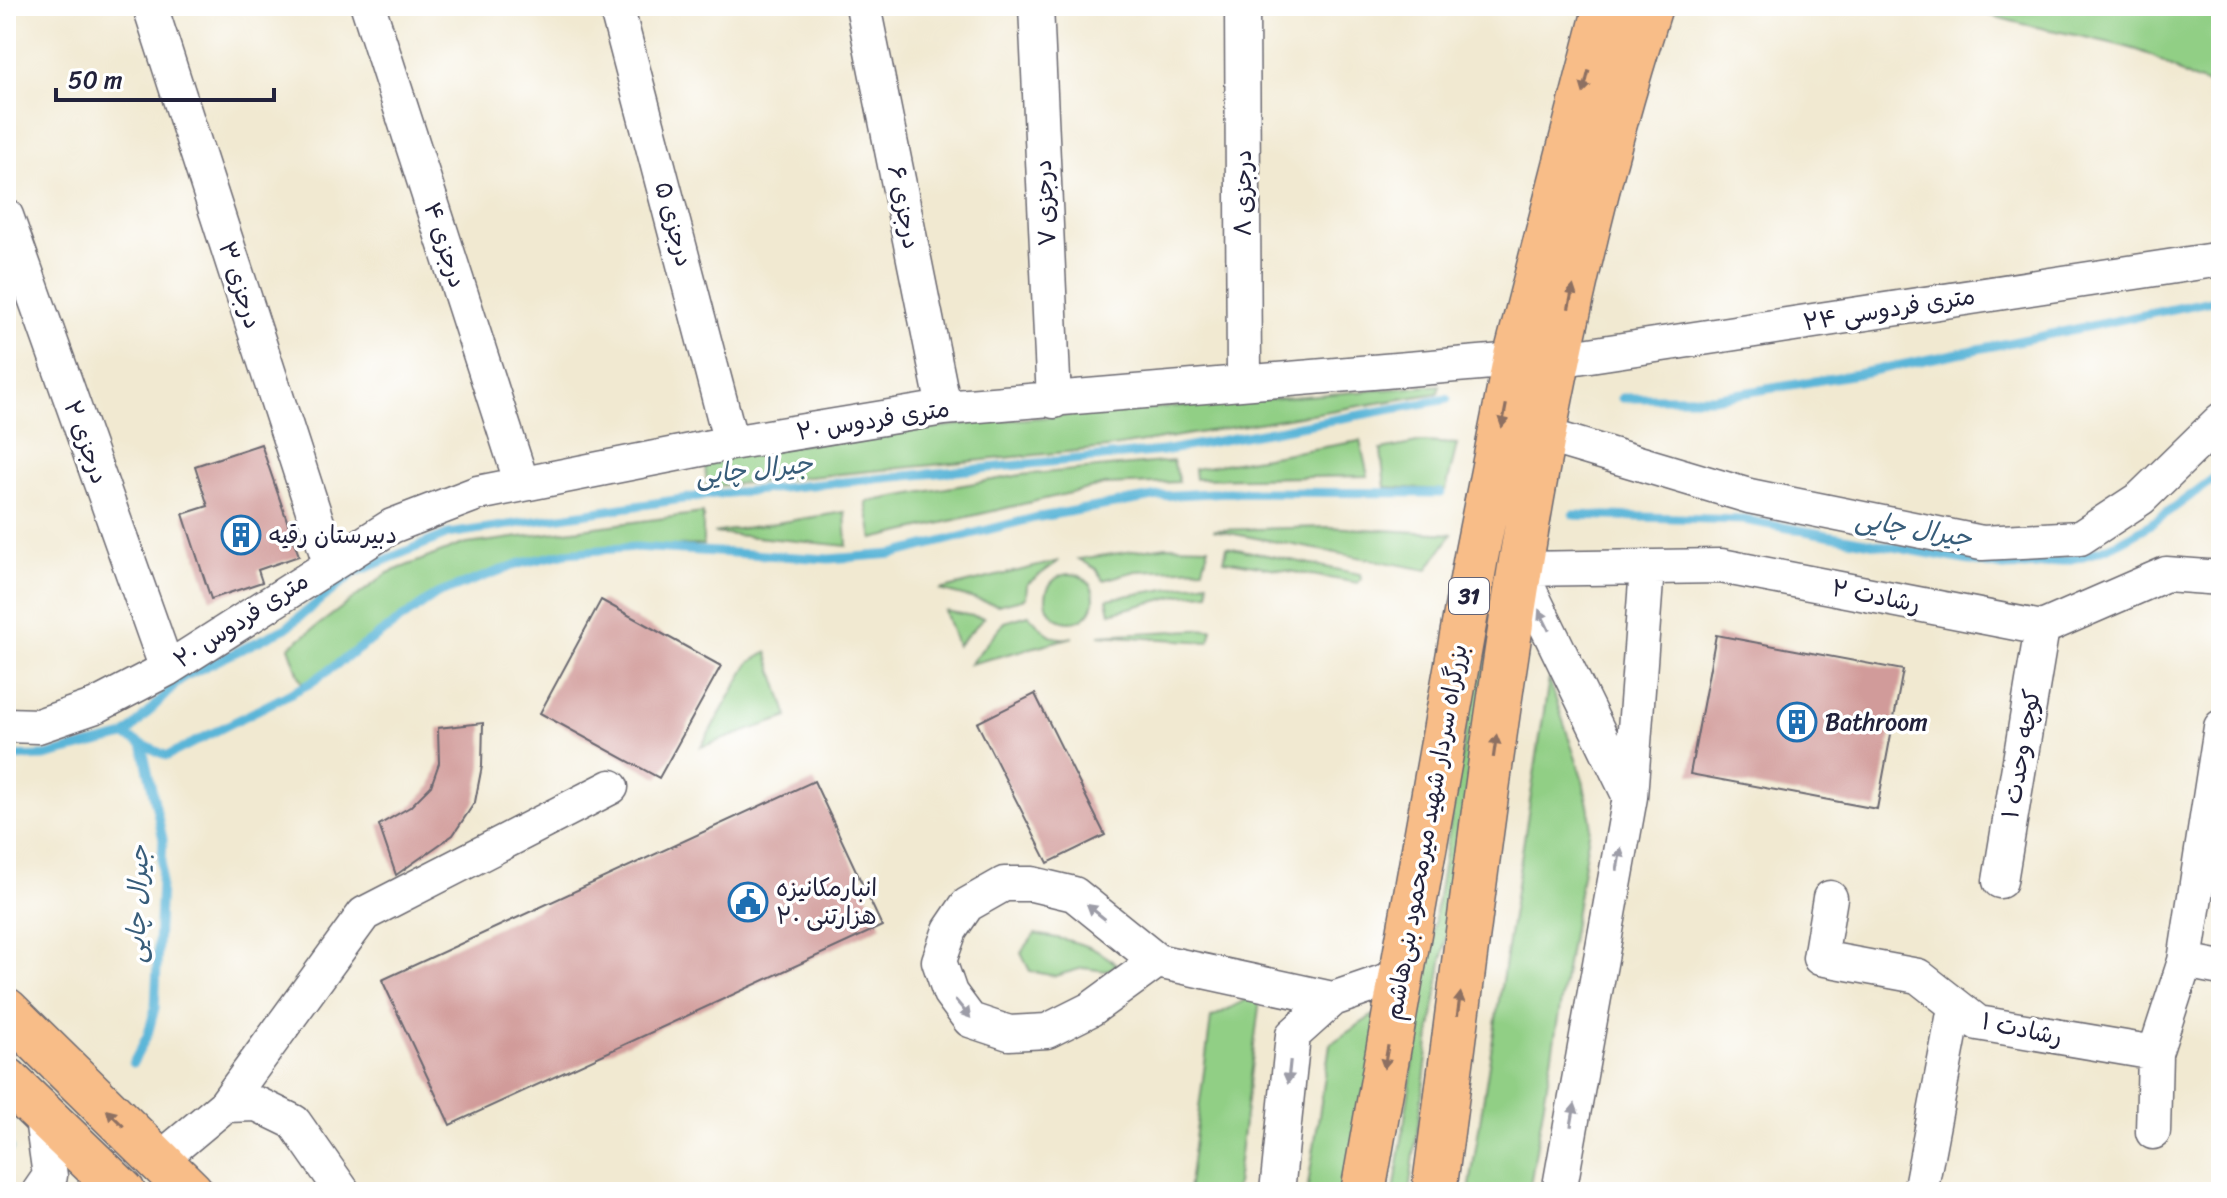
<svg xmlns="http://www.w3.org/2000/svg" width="2227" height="1198" font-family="Sriracha,'Playpen Sans Arabic',sans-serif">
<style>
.green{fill:#91cf85;stroke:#5a7860;stroke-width:2}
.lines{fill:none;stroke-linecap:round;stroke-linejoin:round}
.stream{stroke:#5ab5d8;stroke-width:9}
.building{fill:#d19b9a}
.minor-casing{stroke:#6a6870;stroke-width:37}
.major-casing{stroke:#6a6870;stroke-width:47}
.highway-casing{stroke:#6a6870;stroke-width:47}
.minor{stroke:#fff;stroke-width:34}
.major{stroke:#f8bd88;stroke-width:44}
.highway{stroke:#f8bd88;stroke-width:44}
.oneway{fill:#8d7062}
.oneway2{fill:#9c9ca7}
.labels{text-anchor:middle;stroke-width:7;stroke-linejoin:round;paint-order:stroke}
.shield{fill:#fff;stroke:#646476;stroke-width:2}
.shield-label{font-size:22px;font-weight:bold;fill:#22223b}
.street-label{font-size:24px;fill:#22223b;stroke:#fff}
.poi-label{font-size:24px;fill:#22223b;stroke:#fff;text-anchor:start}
.water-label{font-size:26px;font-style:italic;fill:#385d7a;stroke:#fff}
</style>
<rect width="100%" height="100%" fill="#fff"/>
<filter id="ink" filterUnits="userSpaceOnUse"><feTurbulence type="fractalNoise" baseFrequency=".0125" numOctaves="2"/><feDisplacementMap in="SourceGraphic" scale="16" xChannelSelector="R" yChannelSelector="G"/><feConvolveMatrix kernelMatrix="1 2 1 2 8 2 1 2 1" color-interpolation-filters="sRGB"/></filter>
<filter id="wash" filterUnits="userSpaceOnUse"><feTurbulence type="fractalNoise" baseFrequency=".006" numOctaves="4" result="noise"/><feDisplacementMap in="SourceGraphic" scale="32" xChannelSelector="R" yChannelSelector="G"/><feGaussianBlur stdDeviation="1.8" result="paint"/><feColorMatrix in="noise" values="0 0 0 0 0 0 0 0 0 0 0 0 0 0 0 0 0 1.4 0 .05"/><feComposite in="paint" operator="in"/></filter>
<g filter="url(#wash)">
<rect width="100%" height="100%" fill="#f1e9d1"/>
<path class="green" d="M1964,6H2221V86C2188,85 2168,59 2137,50C2080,33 2020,28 1964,6Z
M1527,356L1488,688L1431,1028L1409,1192H1394L1438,897Z
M1440,385L1438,393L1107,448L707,487L704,457L973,423Z
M1360,441L1368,476L1195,479L1194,469Z
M1422,442L1457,444L1446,490L1385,487L1381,450Z
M1173,461L1179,482L1105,485L873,539L866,502L1021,475Z
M845,512L847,546L713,533Z
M703,513V545C630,548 554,546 485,573C419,600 367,654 302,684L289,647L388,573L460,545Z
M1328,527L1452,534L1427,570L1213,530Z
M1167,546L1209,547L1203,568L1136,571L1103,580L1096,569L1079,559Z
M1227,547L1360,574L1361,579L1358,583L1224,560Z
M1059,561L1027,584L1026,598L998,605L939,590Z
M1046 598a24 24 0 1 1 48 0a24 24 0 1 1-48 0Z
M1208,582L1209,593L1180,595L1110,613L1107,599Z
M945,611L984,618L957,646Z
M1029,615C1042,629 1053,643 1073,637L970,664L1004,622Z
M1212,629L1209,642L1099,635Z
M767,652L788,717L701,747L749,663Z
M1549,679L1583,780L1591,821L1529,1192H1469Z
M1035,934C1065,939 1095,944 1117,965L1106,971L1083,968L1055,976L1030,971L1021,953Z
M1261,992L1235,1192H1188L1211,1018Z
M1396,1000L1362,1192H1307L1330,1044Z"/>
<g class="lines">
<path class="stream" d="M1622,398H1713L1857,374L2221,299
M1574,515L1744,520L2003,567C2107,565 2142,531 2221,473
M125,736L182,678L286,628L354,573L448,534L709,495L1163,451L1447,399
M6,757L45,756L125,736L167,756L309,684L437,594L518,564L566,553L635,547L829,559L893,554L1034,518L1159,496L1227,492L1441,493
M133,1063L148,1034L155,1008L163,839L142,744
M6,1150L10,1148"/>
</g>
<g id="blocks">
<path class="building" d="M261,444L299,556L258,570L262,582L211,599L183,514L208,506L195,466Z
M601,600L721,666L659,778L540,713Z
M1716,635L1903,670L1877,809L1690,774Z
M1035,694L1105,835L1048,863L977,723Z
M483,723L482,766L475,802L453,835L396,875L379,825L410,807L431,786L439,763L438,728Z
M814,781L882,926L450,1125L382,980Z"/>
</g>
</g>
<g filter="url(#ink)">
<use href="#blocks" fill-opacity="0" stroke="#6a6870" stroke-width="2"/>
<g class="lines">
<defs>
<path id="minor" d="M150,6L330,563
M368,6L522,484
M616,6L731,443
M863,6L944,408
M1036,6L1054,401
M1242,6L1244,380
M6,216L167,669
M1557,360L2221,259
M1541,434L1749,496L1982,543L2080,538L2141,498L2221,420
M6,725L38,726L96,706L167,669L392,526L478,493L731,443L944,408L1515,360
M1630,797L1647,568
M2000,881L2042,628
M1830,898L1820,958L1918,976L1978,1023L2155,1053
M1157,961L1091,1009L1047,1031L1009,1033L970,1020L950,993L939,961L950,930L967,905L1004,884H1032L1074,894L1157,961L1333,999
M2185,961L2221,968
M225,1105L257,1104L294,1122L343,1192
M2153,1132L2155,1053L2185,961L2221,727
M158,1161L225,1105L364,914L611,787
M39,1192L50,1176L41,1112
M1277,1192L1293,1035L1333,999L1400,976
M1559,1192L1630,797L1519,569L1721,566L2042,628L2166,574L2221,578
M1920,1192L1955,1008"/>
<path id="major" d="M6,1010L191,1192
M6,1079L123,1192"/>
<path id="highway" d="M1363,1192L1476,557L1515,360L1606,6
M1434,1192C1488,794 1526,390 1650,6"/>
</defs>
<use href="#minor" class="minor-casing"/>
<use href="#major" class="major-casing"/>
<use href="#highway" class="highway-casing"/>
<use href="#minor" class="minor"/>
<use href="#major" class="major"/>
<use href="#highway" class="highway"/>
</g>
<defs><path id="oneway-solid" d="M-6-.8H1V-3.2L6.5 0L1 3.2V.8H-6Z" transform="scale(2)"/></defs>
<g class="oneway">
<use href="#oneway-solid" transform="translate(1586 82) rotate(104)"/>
<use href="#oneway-solid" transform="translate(1571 297) rotate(-78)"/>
<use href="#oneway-solid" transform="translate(1504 416) rotate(101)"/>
<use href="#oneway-solid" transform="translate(1495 746) rotate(-82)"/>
<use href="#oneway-solid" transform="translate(1459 1004) rotate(-82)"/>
<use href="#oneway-solid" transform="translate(1386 1057) rotate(100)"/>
<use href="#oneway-solid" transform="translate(115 1118) rotate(-136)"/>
</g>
<g class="oneway2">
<use href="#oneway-solid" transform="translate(1544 620) rotate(-116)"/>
<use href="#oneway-solid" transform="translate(1619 859) rotate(-80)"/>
<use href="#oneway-solid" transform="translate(1096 912) rotate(-141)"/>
<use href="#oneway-solid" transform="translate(963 1009) rotate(50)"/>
<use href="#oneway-solid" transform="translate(1289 1072) rotate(96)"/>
<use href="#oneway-solid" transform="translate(1573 1115) rotate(-80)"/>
</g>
</g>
<defs>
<symbol id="building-ring" viewBox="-11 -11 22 22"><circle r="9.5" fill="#fff" stroke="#1f6fb2" stroke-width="1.5"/><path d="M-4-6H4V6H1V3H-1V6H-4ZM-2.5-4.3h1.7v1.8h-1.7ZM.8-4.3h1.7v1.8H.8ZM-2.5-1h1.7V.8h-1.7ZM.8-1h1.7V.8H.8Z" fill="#1f6fb2"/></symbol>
<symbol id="civic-ring" viewBox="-11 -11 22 22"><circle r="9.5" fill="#fff" stroke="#1f6fb2" stroke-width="1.5"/><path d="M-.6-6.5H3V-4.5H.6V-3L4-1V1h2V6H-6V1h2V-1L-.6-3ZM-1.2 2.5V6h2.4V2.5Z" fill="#1f6fb2"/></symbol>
</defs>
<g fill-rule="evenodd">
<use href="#building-ring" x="219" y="513" width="44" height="44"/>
<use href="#building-ring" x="1775" y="700" width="44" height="44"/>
<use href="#civic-ring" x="726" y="880" width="44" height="44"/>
</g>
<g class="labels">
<rect class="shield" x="1449" y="578" width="40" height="36" rx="6"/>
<g class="shield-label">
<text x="1469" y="604">31</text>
</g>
<g class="street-label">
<text transform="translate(1243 193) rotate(-90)" y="8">درجزی ۸</text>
<text transform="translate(1045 203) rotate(-93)" y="8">درجزی ۷</text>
<text transform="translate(904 207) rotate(79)" y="8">درجزی ۶</text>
<text transform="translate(674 224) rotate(75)" y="8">درجزی ۵</text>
<text transform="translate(445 245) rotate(72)" y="8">درجزی ۴</text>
<text transform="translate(240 285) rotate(72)" y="8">درجزی ۳</text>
<text transform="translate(1889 309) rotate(-9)" y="8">۲۴ متری فردوسی</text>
<text transform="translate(873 420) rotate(-9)" y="8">۲۰ متری فردوس</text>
<text transform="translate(86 442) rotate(70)" y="8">درجزی ۲</text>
<text transform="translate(1876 596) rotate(11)" y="8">رشادت ۲</text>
<text transform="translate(241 620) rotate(-33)" y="8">۲۰ متری فردوس</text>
<text transform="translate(2021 754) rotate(-80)" y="8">کوچه وحدت ۱</text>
<text transform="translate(1426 832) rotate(-80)" y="8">بزرگراه سردار شهید میرمحمود بنی‌هاشم</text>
<text transform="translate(2022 1029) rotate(12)" y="8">رشادت ۱</text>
</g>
<g class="poi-label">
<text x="269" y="543">دبیرستان رقیه</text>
<text x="1825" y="730">Bathroom</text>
<text x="776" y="896">انبارمکانیزه<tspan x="776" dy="28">۲۰ هزارتنی</tspan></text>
</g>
<g class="water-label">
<text transform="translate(754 469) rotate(-6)" y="9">جیرال چایی</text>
<text transform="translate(1914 528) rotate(10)" y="9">جیرال چایی</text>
<text transform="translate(137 904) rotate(-88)" y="9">جیرال چایی</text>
</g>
</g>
<rect width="2227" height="1198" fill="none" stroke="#fff" stroke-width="32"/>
<path d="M56 88v12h218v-12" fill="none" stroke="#22223b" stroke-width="4"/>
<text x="68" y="88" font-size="24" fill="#22223b" stroke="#ffffff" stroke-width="6" paint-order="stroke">50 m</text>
</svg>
